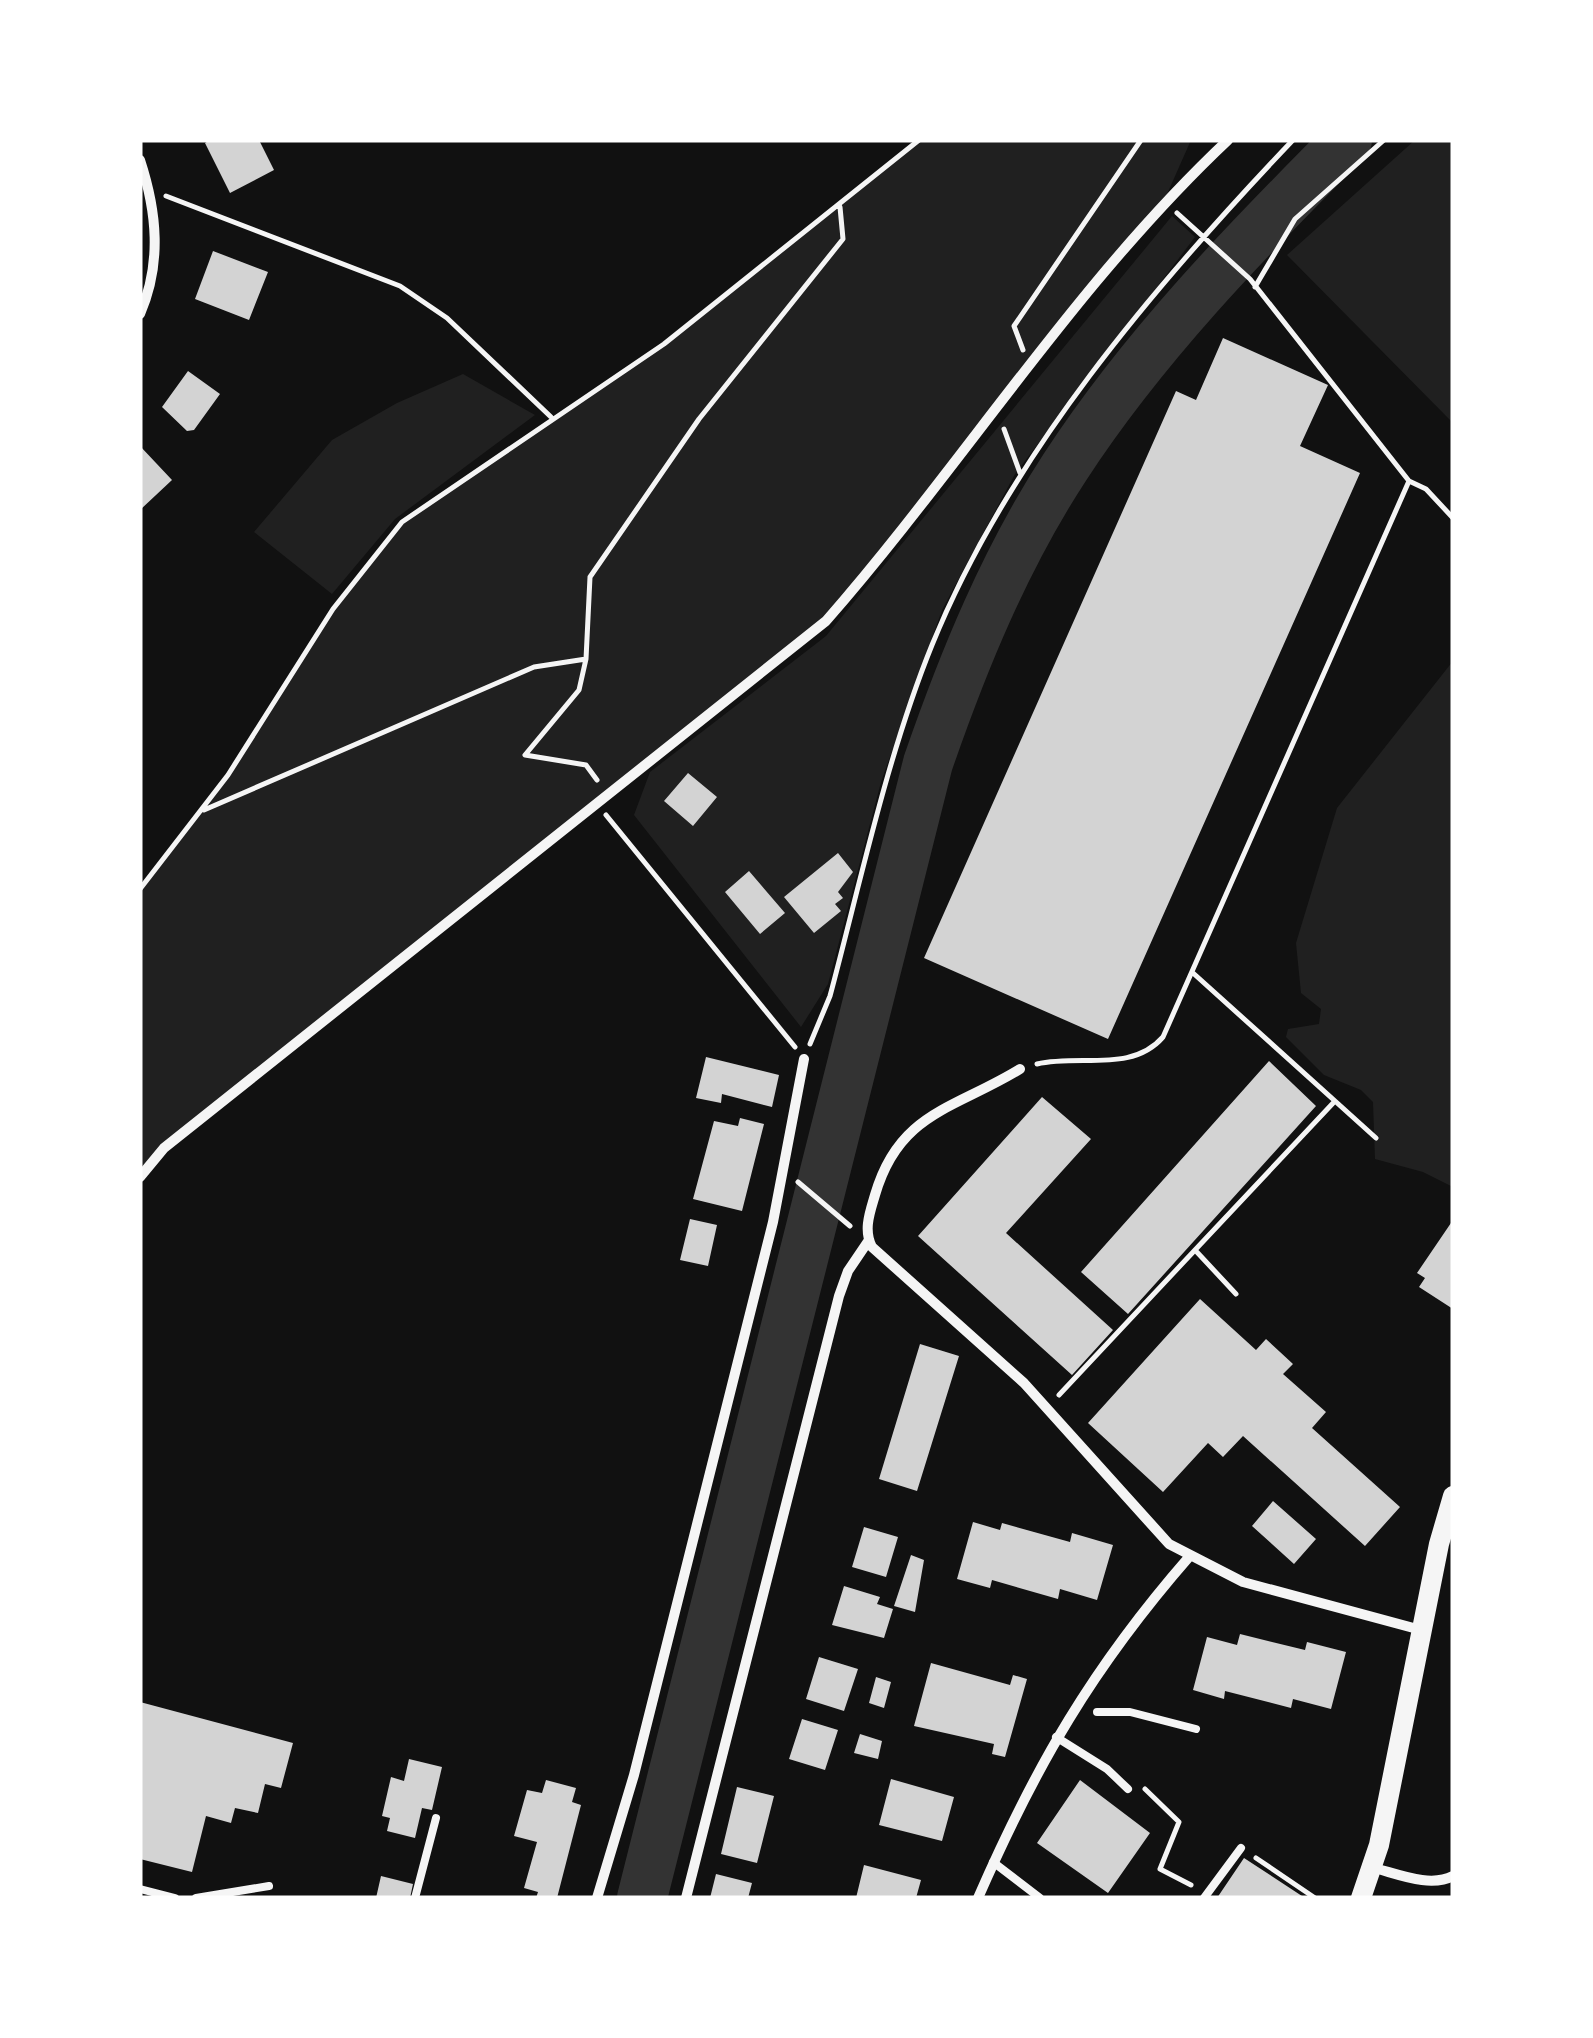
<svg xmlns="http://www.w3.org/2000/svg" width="1593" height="2038" font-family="'Noto Serif',serif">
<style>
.green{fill:#202020}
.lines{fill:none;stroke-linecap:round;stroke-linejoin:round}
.river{stroke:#333;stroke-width:50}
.building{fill:#d3d3d3}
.path{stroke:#f5f5f5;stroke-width:5}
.service{stroke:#f5f5f5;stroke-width:8}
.minor{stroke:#f5f5f5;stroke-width:10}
.secondary{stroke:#f5f5f5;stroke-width:20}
</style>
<rect width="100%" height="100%" fill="#111"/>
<path class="green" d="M919,140H1191L1164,201L826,621L164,1148L140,1177V889L228,775L333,609L402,522L664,344Z
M1415,140H1453V423L1287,255Z
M1172,216L1195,237L1015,474L942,610L881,782L828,984L801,1027L634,815L650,772L826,636Z
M463,374L535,415L395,519L332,594L254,532L332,440L397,403Z
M1453,661V1187L1423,1172L1375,1159L1373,1102L1361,1090L1324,1075L1286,1037L1288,1029L1319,1024L1321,1009L1301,993L1296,943L1337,808Z"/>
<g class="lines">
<path class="river" d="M642,1898L928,763C964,659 1005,559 1065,467C1143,347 1246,241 1347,140"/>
</g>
<path class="building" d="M210,140H259L274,170L230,193L205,143Z
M213,251L268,272L249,320L195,299Z
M1223,338L1328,385L1300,446L1360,473L1108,1039L924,958L1176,391L1196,400Z
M188,371L220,394L194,430L187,431L162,407Z
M140,446L172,480L140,510Z
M688,773L717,797L693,826L664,801Z
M838,853L853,872L838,892L843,898L835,904L841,911L814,933L784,897Z
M749,871L785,913L760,934L725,892Z
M706,1057L779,1075L772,1107L722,1094L721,1103L696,1098Z
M1269,1061L1316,1106L1128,1314L1081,1272Z
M1042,1097L1091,1139L1006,1233L1113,1330L1072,1375L918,1236Z
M740,1118L764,1124L742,1211L693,1199L714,1121L738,1126Z
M690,1219L717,1225L708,1266L680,1260Z
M1453,1220V1309L1419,1287L1425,1278L1417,1273Z
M1200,1299L1256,1350L1266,1339L1293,1364L1283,1374L1326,1412L1312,1428L1400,1507L1365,1546L1243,1436L1223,1457L1208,1443L1163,1492L1088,1423Z
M920,1344L959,1356L917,1491L879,1479Z
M1273,1501L1316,1539L1294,1564L1252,1526Z
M973,1522L1000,1530L1002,1523L1070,1542L1072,1533L1113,1545L1097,1600L1060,1589L1058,1599L992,1580L990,1588L957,1579Z
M864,1527L898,1537L886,1577L852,1567Z
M911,1555L924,1560L915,1612L894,1606Z
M844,1586L880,1597L877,1604L893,1609L884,1638L832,1625Z
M1240,1634L1305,1650L1307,1642L1346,1652L1331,1709L1293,1699L1291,1708L1225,1691L1224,1699L1193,1690L1207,1637L1237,1645Z
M819,1657L858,1669L844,1711L806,1699Z
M931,1663L1010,1685L1013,1675L1027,1679L1005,1757L992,1754L994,1744L914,1726Z
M876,1677L891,1682L884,1708L869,1703Z
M140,1702L293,1743L281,1788L265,1784L258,1813L235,1808L231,1823L206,1816L192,1872L140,1859Z
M802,1719L838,1730L825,1770L789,1759Z
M860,1734L882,1741L878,1759L854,1753Z
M409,1759L442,1767L432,1810L422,1808L415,1838L387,1831L390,1818L382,1816L391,1777L404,1781Z
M891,1779L954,1797L942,1841L879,1825Z
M546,1780L576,1788L572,1802L581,1805L557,1898H536L538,1892L524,1888L537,1842L514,1836L527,1790L542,1793Z
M1080,1780L1150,1833L1108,1893L1037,1843Z
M737,1787L774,1796L757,1863L721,1854Z
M1244,1858L1305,1898H1217Z
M864,1865L921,1880L916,1898H856Z
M716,1874L752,1883L748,1898H710Z
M381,1876L413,1884L410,1898H376Z"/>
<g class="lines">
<path class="path" d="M166,196L400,286L447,318L551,417
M1177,213L1250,279L1409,481L1426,489L1453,518
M1255,287L1295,219L1384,140
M1023,350L1014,326L1141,140
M1004,429L1020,473
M586,659L590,577L699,419L843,239L840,207
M204,810L534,667L586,659L579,690L525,755L586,765L597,780
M606,815L795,1047
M140,889L228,775L333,609L402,522L664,344L919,140
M1193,973L1376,1138
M810,1044L830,996C861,880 887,756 932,645C1009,456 1154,286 1293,140
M1037,1064C1080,1054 1132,1073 1163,1037L1409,481
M798,1182L850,1226
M1195,1250L1335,1101
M1059,1395L1195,1250L1236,1294
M1145,1789L1179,1822L1160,1869L1191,1885
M1256,1858L1315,1898"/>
<path class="service" d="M1097,1712H1130L1196,1729
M1056,1737L1107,1769L1128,1789
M993,1862L1040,1898
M140,1889L175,1898
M196,1898L269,1886
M415,1898L436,1818
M1204,1898L1241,1848"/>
<path class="minor" d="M140,160C157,212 162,263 140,314
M1020,1069C955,1109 899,1112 875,1195C870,1212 863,1230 872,1247L1024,1383L1169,1544L1243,1582L1421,1630
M140,1177L164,1148L826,621C964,463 1075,284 1228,140
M1374,1868C1398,1874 1430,1888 1453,1876
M597,1898L634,1775L773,1222L804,1059
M686,1898L839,1296L848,1271L869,1240
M978,1898C1036,1765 1093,1667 1189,1557"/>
<path class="secondary" d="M1361,1898L1379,1845L1439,1544L1453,1496"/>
</g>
<rect width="1593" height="2038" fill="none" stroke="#ffffff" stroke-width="285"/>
</svg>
